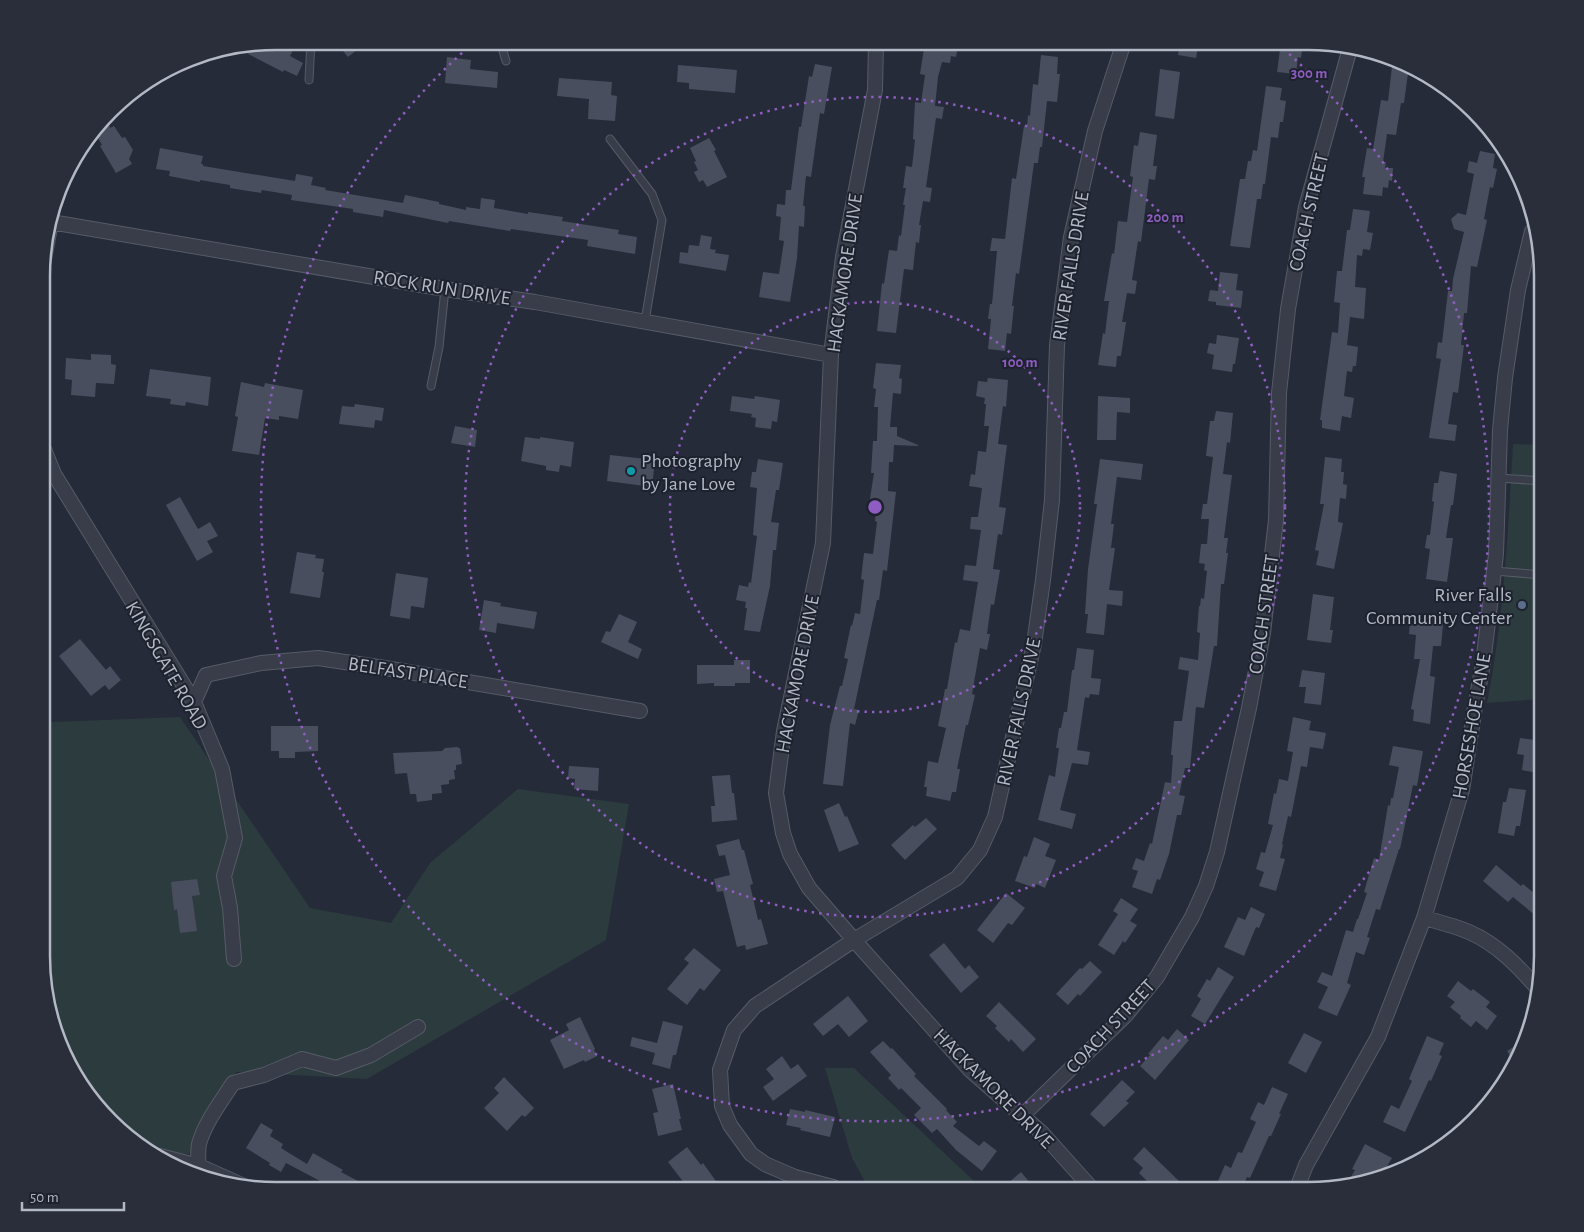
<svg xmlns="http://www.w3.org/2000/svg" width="1584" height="1232" font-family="'Alegreya Sans',sans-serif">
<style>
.green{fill:#2b3b3e}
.building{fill:#494e5f}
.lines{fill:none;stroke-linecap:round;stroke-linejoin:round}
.service-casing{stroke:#565b67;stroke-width:9}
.minor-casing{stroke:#565b67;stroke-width:16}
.service{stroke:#383d49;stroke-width:7}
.minor{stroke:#383d49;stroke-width:14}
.ring{fill:none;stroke:#8f5dc1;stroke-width:2.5;stroke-dasharray:2.5 5}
.culture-dot{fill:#0f9aa8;stroke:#1d222e;stroke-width:2}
.service-dot{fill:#5c6f8a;stroke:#1d222e;stroke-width:2}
.labels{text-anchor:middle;stroke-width:4;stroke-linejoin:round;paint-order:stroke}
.street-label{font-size:20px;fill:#b3b8c5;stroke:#1d222e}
.poi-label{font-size:20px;fill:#b3b8c5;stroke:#1d222e;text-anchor:start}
.rim{fill:none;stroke:#b3b8c5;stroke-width:2.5}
.centre{fill:#8f5dc1;stroke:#1d222e;stroke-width:2.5}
.ring-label{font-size:15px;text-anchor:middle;font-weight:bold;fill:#8f5dc1;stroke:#1d222e;stroke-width:4;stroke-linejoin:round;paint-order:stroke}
</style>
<rect width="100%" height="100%" fill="#252b39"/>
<path class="green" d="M1513,444L1543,445L1542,699L1487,703C1504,618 1508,531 1513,444Z
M42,709L52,722L180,717L310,908L391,923L430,863L518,789L629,804L606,940L367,1079L236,1072L189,1154L154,1153L121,1132L65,1059L58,1033L60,1030L57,1026L42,971Z
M825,1068H854L975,1182L981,1191H870L852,1158Z"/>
<path class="building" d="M276,41L293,50L290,56L303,63L297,76L284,70L283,72L248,54L253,45Z
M335,41H368L348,57Z
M925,42H948V43L958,45L956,57L951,56L950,63L942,62L938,77L935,106L944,107L942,119L936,118L926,187L932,188L930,202L923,201L919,225H921L919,243L916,242L913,270L904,269L896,333L877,331L882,283L884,284L889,250L897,251L899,235L901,236L905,205H903L906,188H903L906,166L912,167L915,140L913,139L915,102L921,103L925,75L920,74Z
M1180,42H1199L1196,58L1178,55Z
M1281,42H1303L1301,58L1298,57L1296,74L1277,72Z
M1041,55L1058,57L1057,74H1060L1057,102L1047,101L1042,147H1040L1038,163H1034L1019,274L1016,273L1012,306H1014L1011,334L1007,333L1005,351L988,349L991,319H988L990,304H992L997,251H990L992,238L1005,239L1012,178L1016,179L1024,126H1027L1028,115L1030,116L1033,84L1038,85Z
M447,57L471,60L470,69L498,72L497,88L445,83Z
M1393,58L1398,59L1409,66L1404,103H1401L1396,135L1387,134L1383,162H1386L1385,168H1393L1392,181L1389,180L1388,188L1383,187L1382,196L1363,194L1365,177H1362L1367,148L1373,149L1381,100L1388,101Z
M815,64L832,67L824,114L820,113L811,177L806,176L803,206H805L804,227L799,226L797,258L790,302L759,297L763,272L779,274L784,241L779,240L781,217L776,216L777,204L785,205L786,190H791L799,127H801L809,76L812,77Z
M678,65L737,70L735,93L689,89V83L677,82Z
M1160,69L1180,72L1174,119L1155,116Z
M559,78L612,82L611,95L617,96L615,121L588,119L589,99L557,96Z
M1266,86L1282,88L1280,100L1286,101L1283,122H1280L1278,138L1271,137L1265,184H1263L1261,199H1257L1250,248L1230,246L1240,179H1245L1248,161H1251L1253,150L1257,151Z
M109,125L110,128L114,126L122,138L125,137L133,150L129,159L132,164L116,173L100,146L102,145L95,133Z
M1140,132L1157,135L1153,166H1157L1155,180L1149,179L1141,242L1138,241L1132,280L1137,281L1135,294L1127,293L1122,322H1126L1121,356H1117L1116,367L1098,365L1103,333L1105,334L1109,301H1104L1112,253L1114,254L1118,221L1127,222L1133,177L1130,176L1134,145L1138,146Z
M709,138L716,150L714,151L727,177L707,187L703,180L699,182L694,172L698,170L694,162L696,161L690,148Z
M160,148L203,156L201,164H203V166L295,181L296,174L313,177L311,185L326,188L325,190L403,203L405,195L439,202V204L466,210V207L480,209L481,198L495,200L494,208L528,214V212L563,217L562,221L619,230L618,234L637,237L635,254L587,246L588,240L511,229L510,231L449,221L448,223L384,210L383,217L353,212V209L291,200L292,195L262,190L261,193L230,188V185L200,180V182L169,176L170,171L156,169Z
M1480,151L1495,154L1493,168L1497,169L1493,188L1490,187L1484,219L1487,220L1477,267L1471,266L1467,313H1464L1461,345H1464L1458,393L1453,392L1448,424L1457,425L1455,441L1429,438L1441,359L1436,358L1438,342L1442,343L1448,291H1452L1453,279L1464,232L1454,229L1451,219L1458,213L1466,215L1474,174L1467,172L1469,161L1477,163Z
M1353,209L1370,211L1367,232L1373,233L1370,250L1363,249L1362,256L1357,255L1355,287L1366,288L1364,319L1350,317L1347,345L1358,347L1356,366H1353L1352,372L1347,371L1344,396L1354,398L1351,418L1342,416L1340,431L1322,428V420H1320L1332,332L1338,333L1340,303L1334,302L1337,271H1342L1347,230H1350Z
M701,235L712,237L710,249L716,250L715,253L729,255L726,271L679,263L680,252L688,253L689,245L699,246Z
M1220,272L1238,274L1236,290L1243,291L1241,308L1216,305V302L1208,301L1210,290L1218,291Z
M1217,335L1239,338L1235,364H1233L1232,372L1212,369L1214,355L1207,353L1209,343L1216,344Z
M91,354L111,355V364L116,365L114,384L96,383L95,397L71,395L72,380L65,379L66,358L91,360Z
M876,363L901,365L899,378L902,379L901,394L893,393L890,427H897V436L918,445V446L894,445L893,462H889L888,491L896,492L887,571L883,570L879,600H877L854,709L859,710L855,725L850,723L843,786L823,784L830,725L840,686H842L848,659L844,658L851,625L852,626L855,613L860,614L864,580L861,579L864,553L873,554L877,522L875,521L876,506L869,505L874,473H871L873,441H877L878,407H874L876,389L873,388Z
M150,369L211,377L208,406L186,402L185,406L170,404L171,399L146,396Z
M988,378L1008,380L1006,407L1003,406L998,444L1007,445L999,507L1006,508L1002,535L998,534L993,569L1000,570L994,605L991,604L987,634H990L987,650L980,648L972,694L975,695L968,725H966L957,769H960L956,792H952L950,801L926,796L927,787H924L928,761L938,763L946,728L938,726L945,689H947L955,642L957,643L960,629L970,631L978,582L963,580L965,565L976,566L981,530L970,529L971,517H978L982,488L969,486L971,474L975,475L978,451L986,452L989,426H984L986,404H984L985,398L976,396L978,381L987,382Z
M241,382L264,387L265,383L303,390L298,419L279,416V420L265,418L259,455L232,451L238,417L235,416Z
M732,396L754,399L755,396L780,400L777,422L772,421L771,429L755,427L756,418L751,417L752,414L730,411Z
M1098,396L1130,398V413L1117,412L1116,440H1097Z
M355,404L384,408L382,421L375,420L374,428L339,424L342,406L354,407Z
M1216,411L1233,413L1230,443L1227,442L1223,474L1232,475L1224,538H1228L1226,553H1228L1224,584H1221L1217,646H1214L1204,708L1196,707L1190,768H1185L1179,795L1185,796L1181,815H1177L1169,854L1160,880L1157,879L1152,894L1132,887L1138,871L1132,869L1136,858L1144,861L1150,843L1152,844L1165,782L1171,783L1173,755H1171L1174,721H1182L1189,671L1178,669L1180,657L1198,660L1200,633L1197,632L1199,606H1200L1201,598L1204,599L1207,571L1204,570L1205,564L1199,563L1201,544H1207L1209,519H1201L1203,504H1207L1213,457L1206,456L1210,421H1214Z
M455,426L477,430L475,447L451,443Z
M525,437L540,439V437L574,442L571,467L560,465L559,472L546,470V466L521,461Z
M610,455L655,460L652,487L607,481Z
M1325,457L1342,459L1341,472H1344L1343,484L1347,485L1346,499L1340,498L1338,522L1343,523L1334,569L1316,565L1319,551L1315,550L1324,504H1320Z
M758,459L783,463L779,490H776L771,522L779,523L776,550H773L770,586L760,632L744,630L747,608H745L746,602L736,600L739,585L748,587L749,582L751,583L757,536L753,535L757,488L750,487L752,472H756Z
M1100,459L1143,464L1141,480L1117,477L1111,524H1114L1111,548H1115L1109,590L1123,591L1122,606L1107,604L1104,635L1086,633L1088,614H1085L1088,569L1097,504H1094Z
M1440,471L1457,474L1453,505H1451L1446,538H1453L1447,582L1426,579L1430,549L1425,548L1427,535H1430L1434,502L1432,501L1434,483H1438Z
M180,497L198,529L210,522L218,536L207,541L213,552L197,561L166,505Z
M297,552L316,555L315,558L324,559L322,572H324L320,598L290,593Z
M396,573L428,578L424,608L411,606L410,619L390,616Z
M1313,594L1334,597L1330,630H1333L1331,643L1307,640Z
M484,600L501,603L500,606L537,612L534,629L497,623L496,633L479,630Z
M619,614L637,622L628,642L642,649L638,659L601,642L606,631L610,632Z
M1425,614L1444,615L1441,646H1433L1430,676L1435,677L1430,724L1413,721L1414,710L1411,709L1420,659H1414L1416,635L1409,634L1410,623L1424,624Z
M80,639L106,670L110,666L121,680L109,690L105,685L91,696L59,656Z
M1077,648L1094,650L1091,678L1101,679L1099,695L1090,694L1089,698L1085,697L1077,750L1090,752L1088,765L1072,763L1060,810L1076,814L1072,829L1038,820L1049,775L1055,777L1059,748H1056L1059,728H1061L1064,712H1067L1072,670H1074Z
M734,660H750V683H735V686H714V683L697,684V665H734Z
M1302,670L1325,673L1321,705L1304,703L1306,687H1299Z
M1293,717L1311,721L1309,730L1326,733L1323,749L1310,747L1307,767L1301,766L1291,817L1288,816L1282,844L1283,845L1280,858L1285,859L1276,891L1259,886L1264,872L1256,869L1261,852L1265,853L1273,825L1268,824L1274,793L1276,794L1279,779L1288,781L1293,752L1287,751Z
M271,726H318V751L295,752V758H279V751H271Z
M1520,738L1542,741L1538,773L1522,770L1524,755L1517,754Z
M1393,746L1423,751L1417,786L1413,785L1400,849H1399L1380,910L1376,909L1367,937L1370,938L1364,955L1356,952L1347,983L1351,985L1337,1016L1318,1008L1328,987L1317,982L1322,972L1332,976L1346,930L1353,932L1357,919H1358L1367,893L1364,892L1374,858L1379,860L1388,805L1390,806L1391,798H1393L1399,767L1389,765Z
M458,747V748H460L462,764L456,765V770H454L455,779L449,780V784L441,785L442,793L432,794V800L417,802L416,794H410L407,773L395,774L393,753L442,751L445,748Z
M569,766L599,768L598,791L574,789L575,779L568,778Z
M730,775L732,793H734L737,820L712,822L711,806H715L712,776Z
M1509,788L1526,790L1520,826H1516L1514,836L1498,833L1503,802H1506Z
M839,803L845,817L847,816L859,844L839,852L824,810Z
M926,818L937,829L905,860L891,845L913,825L915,827Z
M1034,837L1050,844L1045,856L1056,860L1045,888L1036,884L1035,888L1015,881L1024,856L1027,857Z
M739,839L742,850H744L753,884L750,885L758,920L761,919L768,944L746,950L745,945L737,947L723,891L717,892L714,879L730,875L725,855L719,856L716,845Z
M1496,865L1521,886L1523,884L1542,900V921L1513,897L1508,902L1483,881Z
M197,879L200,895L192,896L197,931L180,933L177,909L174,910L171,882Z
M1006,893L1025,908L1012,925L1008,923L993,943L977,930Z
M1121,898L1138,909L1130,921L1137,925L1125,943L1123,941L1114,955L1098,945L1118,914L1113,911Z
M1251,907L1265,914L1259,928L1256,927L1244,956L1224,947L1238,917L1245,920Z
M944,943L965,969L969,965L979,977L961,993L929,955Z
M694,948L721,970L704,991L700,988L687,1005L667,989L689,963L684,959Z
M1090,961L1102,972L1080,996L1078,994L1068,1005L1056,994L1080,968L1082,969Z
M1218,967L1234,977L1205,1024L1191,1016L1201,999L1197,996L1207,979L1210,981Z
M1458,981L1471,991L1473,989L1490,1002L1486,1007L1497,1016L1487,1030L1476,1021L1471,1027L1460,1018L1461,1016L1450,1007L1455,1002L1447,996Z
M848,996L868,1021L849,1037L838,1024L823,1036L813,1024Z
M999,1002L1036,1039L1023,1052L1011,1039L1009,1042L995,1028L997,1026L986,1016Z
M580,1017L595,1049L594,1050L597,1056L585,1062L584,1060L564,1069L550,1040L569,1030L566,1024Z
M663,1021L683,1026L676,1055H673L670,1069L652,1064L655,1053L630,1046L632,1037L657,1043Z
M1177,1029L1189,1040L1155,1080L1140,1066L1150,1055L1148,1054L1163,1036L1168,1040Z
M1304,1033L1322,1042L1306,1073L1288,1063Z
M1427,1036L1444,1043L1439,1055L1442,1056L1431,1081L1429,1080L1405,1132L1383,1122L1391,1105L1399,1109L1412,1081L1409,1079Z
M1526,1039L1525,1046L1514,1062L1507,1051Z
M883,1041L891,1049L892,1048L916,1074L914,1076L947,1109L946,1110L957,1122L953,1126L979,1146L984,1141L997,1151L982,1171L956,1150L937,1129L932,1133L914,1115L921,1108L901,1088L899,1090L888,1078L891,1075L870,1052Z
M782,1056L791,1069L798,1064L807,1076L773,1101L763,1087L774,1079L766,1069Z
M504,1077L534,1108L525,1117L522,1115L507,1131L484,1108L499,1093L494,1088Z
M1122,1080L1135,1092L1126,1101L1129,1103L1104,1127L1090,1114Z
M673,1084L681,1119H679L682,1130L658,1136L653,1113L658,1112L652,1089Z
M1272,1087L1288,1094L1279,1114H1281L1271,1136H1269L1250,1178L1247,1177L1241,1191H1239L1218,1181L1225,1165L1231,1168L1238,1152L1242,1153L1256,1122L1250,1119L1258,1102L1264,1105Z
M790,1109L805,1112V1110L835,1117L830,1137L800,1130L801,1128L786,1125Z
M261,1123L273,1130L270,1136L283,1144L281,1148L307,1164L313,1153L343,1170L341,1172L375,1190H330L319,1184L320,1181L286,1163L281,1172L269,1165L270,1163L246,1148Z
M1365,1144L1392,1158L1381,1176L1359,1181L1351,1177L1355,1170L1352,1169Z
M687,1147L701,1165L703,1163L718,1184L709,1190H676L685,1184L668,1162Z
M1144,1147L1182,1184L1175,1191H1161L1156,1186L1154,1188L1139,1173L1143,1168L1133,1159Z
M1021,1172L1037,1191H999Z"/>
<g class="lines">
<defs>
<path id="service" d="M500,41L506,61
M309,80L311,41
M610,139L652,194L662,220L645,321
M431,386L439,347L445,289
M1498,478L1543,481
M1494,571L1543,575"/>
<path id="minor" d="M876,42L875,90L843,257L831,355L823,543L784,731L776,793L783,833L790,854L809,888L854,940L970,1070L1042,1133L1094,1191
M51,222L445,289L535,302L831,355
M43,265L51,222
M43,447L54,474L194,702L222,769L235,838L224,876L230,908L234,959
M194,702L206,675L261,663L318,658L385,668L640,711
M1424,918C1439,922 1455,926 1469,932C1497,944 1519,967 1538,989
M1023,1115L1126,1015L1157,977L1192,917L1206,886L1217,852L1249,708L1263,633L1276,520L1279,393L1288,309L1306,207L1350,48
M160,1156L199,1166L244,1186
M196,1175C200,1164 197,1155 199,1144C205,1122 221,1102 233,1083L264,1075L302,1059L336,1068L371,1055L418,1027
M839,1191L833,1187L795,1177L765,1164L751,1154L730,1125L722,1106L720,1070L734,1030L755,1006L854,940L957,878L980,850L995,817L1034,644L1043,580L1052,500L1057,345L1071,237L1095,131L1124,42
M1296,1191L1306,1165L1378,1037L1424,918L1462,790L1475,707L1483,664L1496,554L1500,430L1505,378L1518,290L1532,231"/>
</defs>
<use href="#service" class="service-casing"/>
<use href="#minor" class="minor-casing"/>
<use href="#service" class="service"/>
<use href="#minor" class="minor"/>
</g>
<g class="ring">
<circle cx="875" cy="507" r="205"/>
<circle cx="875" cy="507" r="410"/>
<path d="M1278 44A614 614 0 1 1 472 44"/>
</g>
<circle class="culture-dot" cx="631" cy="471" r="5"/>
<circle class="service-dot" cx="1522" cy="605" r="5"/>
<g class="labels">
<g class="street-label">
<text transform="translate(1308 212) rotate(-77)" y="7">COACH STREET</text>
<text transform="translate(1070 266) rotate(-81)" y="7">RIVER FALLS DRIVE</text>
<text transform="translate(844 273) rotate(-82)" y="7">HACKAMORE DRIVE</text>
<text transform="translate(442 287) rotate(9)" y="7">ROCK RUN DRIVE</text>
<text transform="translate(1263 614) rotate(-82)" y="7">COACH STREET</text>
<text transform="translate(167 665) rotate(60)" y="7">KINGSGATE ROAD</text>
<text transform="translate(408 672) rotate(9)" y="7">BELFAST PLACE</text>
<text transform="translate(797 674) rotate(-79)" y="7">HACKAMORE DRIVE</text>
<text transform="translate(1018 712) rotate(-78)" y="7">RIVER FALLS DRIVE</text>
<text transform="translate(1471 726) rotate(-80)" y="7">HORSESHOE LANE</text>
<text transform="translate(1110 1026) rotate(-47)" y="7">COACH STREET</text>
<text transform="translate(994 1088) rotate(45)" y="7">HACKAMORE DRIVE</text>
</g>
<g class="poi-label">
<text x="641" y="467">Photography<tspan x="641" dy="23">by Jane Love</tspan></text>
<text x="1512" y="601" text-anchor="end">River Falls<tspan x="1512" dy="23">Community Center</tspan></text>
</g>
</g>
<path d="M0 0H1584V1232H0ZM276 50H1308A226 226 0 0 1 1534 276V956A226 226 0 0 1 1308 1182H276A226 226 0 0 1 50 956V276A226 226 0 0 1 276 50Z" fill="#292e3a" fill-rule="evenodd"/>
<path class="rim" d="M276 50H1308A226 226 0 0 1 1534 276V956A226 226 0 0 1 1308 1182H276A226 226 0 0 1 50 956V276A226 226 0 0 1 276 50Z"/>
<circle cx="875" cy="507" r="8" class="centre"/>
<g class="ring-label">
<text x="1309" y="78">300 m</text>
<text x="1165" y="222">200 m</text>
<text x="1020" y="367">100 m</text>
</g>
<path d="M22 1202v8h102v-8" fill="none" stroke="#b3b8c5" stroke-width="2.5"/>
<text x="30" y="1202" font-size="15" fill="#b3b8c5" stroke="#1d222e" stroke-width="4" paint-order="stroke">50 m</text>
</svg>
